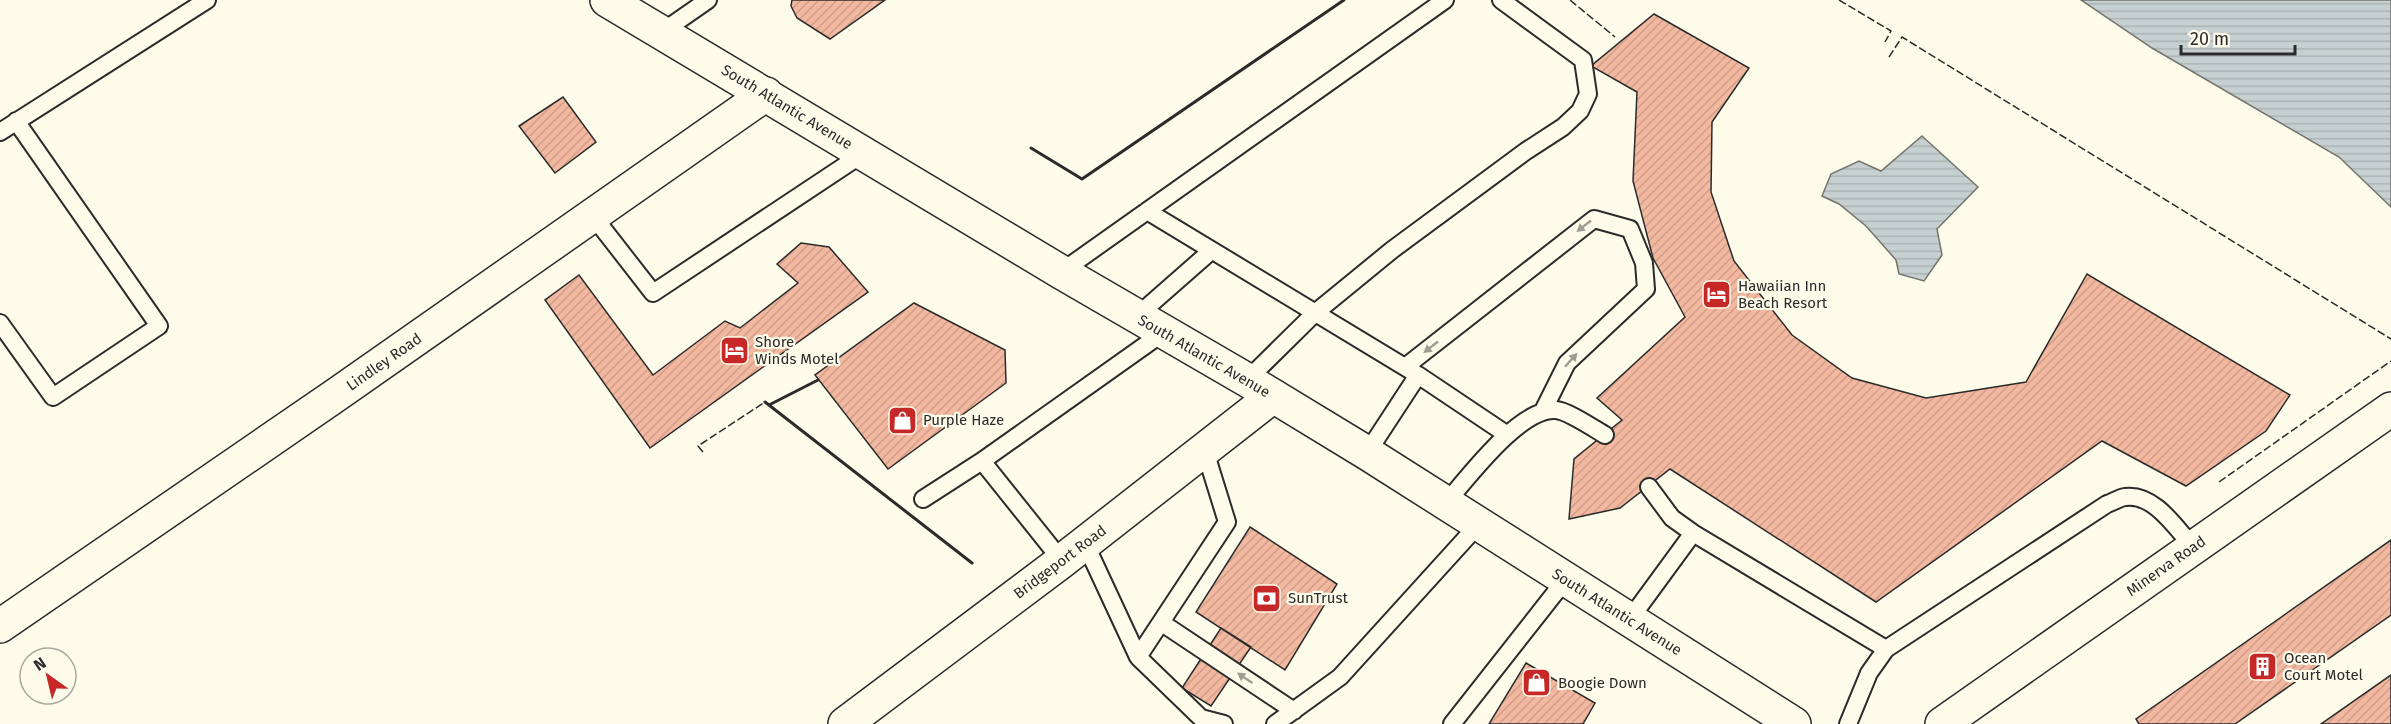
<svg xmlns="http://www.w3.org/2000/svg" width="2391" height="724" font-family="'Fira Sans',sans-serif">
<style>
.water{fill:url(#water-rules);stroke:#74746e;stroke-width:1.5}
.building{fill:url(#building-hatch);stroke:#2b2b2b;stroke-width:1.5}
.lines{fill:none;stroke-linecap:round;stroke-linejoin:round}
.service-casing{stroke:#2b2b2b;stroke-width:20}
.minor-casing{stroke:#2b2b2b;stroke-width:36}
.primary-casing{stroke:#2b2b2b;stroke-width:36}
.service{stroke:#fdfbea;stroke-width:16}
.minor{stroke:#fdfbea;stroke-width:33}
.primary{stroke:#fdfbea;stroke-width:33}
.fence{stroke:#2b2b2b;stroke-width:1.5;stroke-dasharray:8 3;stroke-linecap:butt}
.wall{stroke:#2b2b2b;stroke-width:3}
.oneway{fill:#9e9d94}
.labels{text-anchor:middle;stroke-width:4.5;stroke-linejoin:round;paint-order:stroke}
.street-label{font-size:15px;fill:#2b2b2b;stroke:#fdfbea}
.poi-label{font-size:15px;fill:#2b2b2b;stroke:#fdfbea;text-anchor:start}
</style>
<defs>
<pattern id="water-rules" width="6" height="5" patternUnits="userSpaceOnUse" patternTransform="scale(1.5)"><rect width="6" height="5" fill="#c7d0d0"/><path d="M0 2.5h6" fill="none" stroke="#abb3b3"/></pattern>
<pattern id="building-hatch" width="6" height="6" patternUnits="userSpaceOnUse" patternTransform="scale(1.5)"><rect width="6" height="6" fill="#f2b8a0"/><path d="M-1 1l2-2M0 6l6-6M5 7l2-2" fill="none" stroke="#d09e8a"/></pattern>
</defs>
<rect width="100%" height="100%" fill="#fdfbea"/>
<path class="water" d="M2081,0H2391V207L2339,157L2152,48Z
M1922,136L1978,187L1937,229L1942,255L1924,281L1899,274L1896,260L1866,226L1839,204L1822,196L1831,174L1859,161L1881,171Z"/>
<path class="building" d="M792,0H885L830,39L797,18L791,6Z
M1654,14L1749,68L1712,122L1711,192L1734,261L1792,335L1852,378L1926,398L2026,382L2087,274L2290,395L2266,431L2186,486L2102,441L1876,602L1670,469L1620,508L1569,519L1574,459L1622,420L1597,398L1685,317L1653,258L1633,181L1637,92L1591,66Z
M563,97L596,142L555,173L519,126Z
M801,243L829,247L868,292L650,448L545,300L579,275L653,375L725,321L740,328L798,283L777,264Z
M914,303L1005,350L1006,383L888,469L815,375Z
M1250,527L1337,584L1285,670L1196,612Z
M2391,540V615L2235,724H2139L2136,719Z
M1221,628L1251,647L1211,706L1182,688Z
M1526,663L1595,703L1583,724H1489Z
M2391,675V724H2321Z"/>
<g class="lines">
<defs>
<path id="service" d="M662,32L708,0
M0,132L207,0
M1147,211L1418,375L1506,434
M593,216L653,293L864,153
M1061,272L1445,0
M1137,316L1211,251
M0,323L53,397L159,326L16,121
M1405,367L1594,219L1630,229L1644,263L1646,289L1567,363L1543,411
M1247,380L1315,313L1392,250L1526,151L1563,127L1580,111L1588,94L1583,60L1501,0
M1205,451L1227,522L1138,657L1201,718L1224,724
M1367,453L1418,375
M982,461L1062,561
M1649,487L1672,518L1693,533L1886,649
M923,499L982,461L1164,332
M1445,504C1467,479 1520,407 1556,410C1568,411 1593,428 1605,435
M1085,543L1138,657
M1630,619L1693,533
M1162,623L1294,711
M1275,724L1340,677L1478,525
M1452,724L1566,579
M1848,724L1869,673L1886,649L2107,504C2113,502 2119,498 2125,497C2154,493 2176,528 2193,547"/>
<path id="minor" d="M0,626L336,395L766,94
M845,724L1062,561L1273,396
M1942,724L2391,409"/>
<path id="primary" d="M607,0L1061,272L1247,380L1367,453L1794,724"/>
</defs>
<use href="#service" class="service-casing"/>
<use href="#minor" class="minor-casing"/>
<use href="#primary" class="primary-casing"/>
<use href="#service" class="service"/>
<use href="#minor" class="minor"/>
<use href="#primary" class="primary"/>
<path class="fence" d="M1570,0L1615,37
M1839,0L1891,31L1885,42
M1889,57L1902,37L2391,339
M703,452L698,446L765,402
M2219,482L2391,361"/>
<path class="wall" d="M1031,148L1082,179L1344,0
M765,402L972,563
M769,405L818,380"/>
</g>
<defs><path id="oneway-solid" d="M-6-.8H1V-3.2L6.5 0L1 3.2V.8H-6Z" transform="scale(1.5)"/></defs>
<g class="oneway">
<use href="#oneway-solid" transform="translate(1584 226) rotate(142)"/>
<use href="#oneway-solid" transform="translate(1431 347) rotate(142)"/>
<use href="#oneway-solid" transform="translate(1571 360) rotate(-48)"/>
<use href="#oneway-solid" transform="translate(1245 678) rotate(-146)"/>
</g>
<defs>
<symbol id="hotel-square" viewBox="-11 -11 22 22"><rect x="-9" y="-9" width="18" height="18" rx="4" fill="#c62828" stroke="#fdfbea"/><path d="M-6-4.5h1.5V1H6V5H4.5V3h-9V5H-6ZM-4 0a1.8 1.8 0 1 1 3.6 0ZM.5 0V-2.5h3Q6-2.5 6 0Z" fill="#fff"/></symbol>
<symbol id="shop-square" viewBox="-11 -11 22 22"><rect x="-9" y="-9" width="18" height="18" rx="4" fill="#c62828" stroke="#fdfbea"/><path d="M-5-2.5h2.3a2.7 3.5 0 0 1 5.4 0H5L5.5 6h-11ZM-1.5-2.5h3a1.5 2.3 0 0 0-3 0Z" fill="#fff"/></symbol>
<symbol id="bank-square" viewBox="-11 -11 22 22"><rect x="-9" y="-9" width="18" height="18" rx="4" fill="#c62828" stroke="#fdfbea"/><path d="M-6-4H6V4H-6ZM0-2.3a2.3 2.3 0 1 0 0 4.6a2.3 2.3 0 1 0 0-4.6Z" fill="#fff"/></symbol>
<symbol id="building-square" viewBox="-11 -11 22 22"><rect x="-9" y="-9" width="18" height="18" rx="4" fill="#c62828" stroke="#fdfbea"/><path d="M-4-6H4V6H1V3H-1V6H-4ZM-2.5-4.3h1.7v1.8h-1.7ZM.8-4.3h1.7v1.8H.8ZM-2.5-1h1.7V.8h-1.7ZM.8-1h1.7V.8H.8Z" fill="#fff"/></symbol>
</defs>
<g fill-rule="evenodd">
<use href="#hotel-square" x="1700" y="278" width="33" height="33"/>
<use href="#hotel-square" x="718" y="334" width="33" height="33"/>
<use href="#shop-square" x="886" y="404" width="33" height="33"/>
<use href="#bank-square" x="1250" y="582" width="33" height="33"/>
<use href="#building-square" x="2246" y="650" width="33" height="33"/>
<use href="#shop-square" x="1520" y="666" width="33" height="33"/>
</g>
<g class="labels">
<g class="street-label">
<text transform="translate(787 107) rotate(31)" y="5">South Atlantic Avenue</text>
<text transform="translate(1204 356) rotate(30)" y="5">South Atlantic Avenue</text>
<text transform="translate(384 362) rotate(-35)" y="5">Lindley Road</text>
<text transform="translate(1060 562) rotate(-37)" y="5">Bridgeport Road</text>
<text transform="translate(2166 566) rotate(-35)" y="5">Minerva Road</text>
<text transform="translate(1617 612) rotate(32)" y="5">South Atlantic Avenue</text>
</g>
<g class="poi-label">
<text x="1738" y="291">Hawaiian Inn<tspan x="1738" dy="17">Beach Resort</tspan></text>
<text x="755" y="347">Shore<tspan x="755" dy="17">Winds Motel</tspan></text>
<text x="923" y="425">Purple Haze</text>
<text x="1288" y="603">SunTrust</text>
<text x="2284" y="663">Ocean<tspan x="2284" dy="17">Court Motel</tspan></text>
<text x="1558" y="688">Boogie Down</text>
</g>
</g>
<g transform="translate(48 676) rotate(326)"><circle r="28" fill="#fdfbea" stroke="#a9a89e" stroke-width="1.5"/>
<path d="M0-4.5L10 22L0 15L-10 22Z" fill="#c62828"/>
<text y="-9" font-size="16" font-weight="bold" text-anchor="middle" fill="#2b2b2b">N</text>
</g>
<path d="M2181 45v9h114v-9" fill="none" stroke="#2b2b2b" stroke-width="3"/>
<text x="2190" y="45" font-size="18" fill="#2b2b2b" stroke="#fdfbea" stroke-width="4.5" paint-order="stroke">20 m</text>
</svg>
